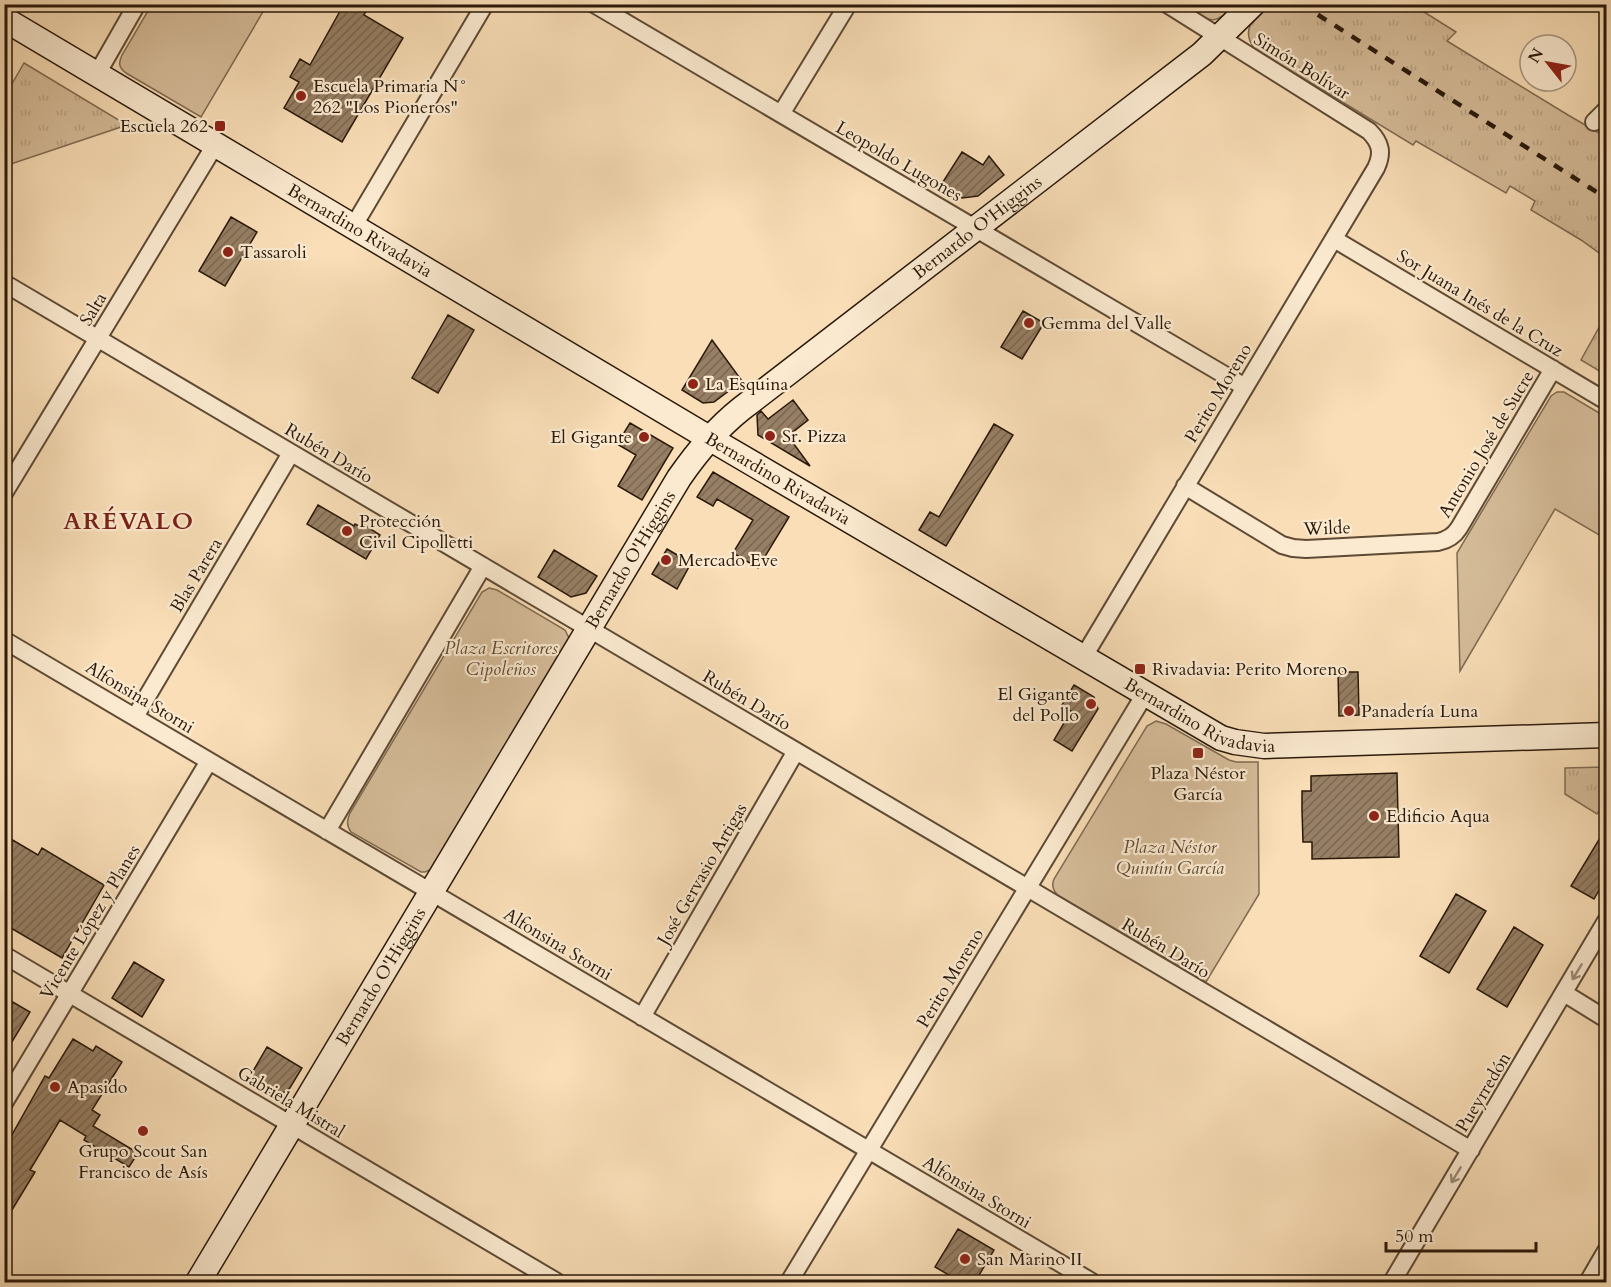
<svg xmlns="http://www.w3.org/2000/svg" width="1611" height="1287" font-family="Cardo,serif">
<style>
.grass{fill:url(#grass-tufts);stroke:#806b52;stroke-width:1.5}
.green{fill:#d6bd9a;stroke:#806b52;stroke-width:1.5}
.building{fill:url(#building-hatch);stroke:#2a190a;stroke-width:1.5}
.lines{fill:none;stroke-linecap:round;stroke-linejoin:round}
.street-casing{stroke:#5e4a35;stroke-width:20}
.secondary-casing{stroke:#2a190a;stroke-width:27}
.street{stroke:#fbead0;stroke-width:16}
.secondary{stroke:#fbead0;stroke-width:24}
.rail{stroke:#2a190a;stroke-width:4.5;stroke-dasharray:10 10;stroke-linecap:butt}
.oneway{stroke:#9d8c77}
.poi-dot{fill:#8f2418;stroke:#fbead0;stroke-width:2}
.labels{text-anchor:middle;stroke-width:4.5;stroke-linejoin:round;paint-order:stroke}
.street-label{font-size:18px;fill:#2a190a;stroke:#fbead0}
.poi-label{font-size:18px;fill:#2a190a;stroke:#fbead0;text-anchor:start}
.park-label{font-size:18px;font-style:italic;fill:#5e4a35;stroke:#fbead0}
.district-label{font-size:24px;font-weight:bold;letter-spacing:1.5px;fill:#7a1f14;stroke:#fbead0}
</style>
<defs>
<pattern id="grass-tufts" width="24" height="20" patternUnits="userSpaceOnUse" patternTransform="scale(1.5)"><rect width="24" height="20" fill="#d6bd9a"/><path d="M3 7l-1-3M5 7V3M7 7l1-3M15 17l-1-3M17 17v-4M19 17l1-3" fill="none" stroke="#b8a283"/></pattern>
<pattern id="building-hatch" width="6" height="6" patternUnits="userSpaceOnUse" patternTransform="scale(1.5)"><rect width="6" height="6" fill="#967f64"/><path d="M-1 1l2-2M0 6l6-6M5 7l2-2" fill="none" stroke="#7b6751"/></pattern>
</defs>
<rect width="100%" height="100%" fill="#f9deb7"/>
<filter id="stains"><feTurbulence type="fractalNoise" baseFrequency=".00333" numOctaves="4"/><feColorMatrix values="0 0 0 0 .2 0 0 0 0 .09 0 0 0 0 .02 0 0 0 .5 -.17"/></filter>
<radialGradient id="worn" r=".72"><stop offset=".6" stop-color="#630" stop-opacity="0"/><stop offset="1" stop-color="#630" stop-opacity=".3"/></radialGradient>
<path class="grass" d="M1184,5H1236C1211,28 1211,21 1184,5Z
M1269,5H1413L1456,32L1447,41L1568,115L1606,137V258L1581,240L1531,210L1535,201L1510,186L1506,193L1416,141L1413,145L1254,48C1240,29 1255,17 1269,5Z
M24,63L127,125L5,166V96Z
M1606,315V375L1581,360Z
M1606,767V806H1602L1597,814L1565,794V768Z"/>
<path class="green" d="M152,4L267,5L201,117L126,73C119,68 118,63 122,55Z
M1557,392H1564L1606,417V539L1555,509L1460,671L1457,553L1551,396Z
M489,588L497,590L565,630L569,638L568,642L432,869L425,872H421L351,832C346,825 347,820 350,813L482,592Z
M1156,721L1166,724L1229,760L1236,762H1258L1259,894L1206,982L1059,896C1053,891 1051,886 1054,879L1147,726Z"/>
<path class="building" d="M344,4H370L364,15L403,38L342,142L284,108L299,82L290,77L300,59L310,65Z
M962,152L983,165L989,156L1004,175L978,196L962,198L941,185Z
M231,217L257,232L225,286L199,271Z
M1023,311L1044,323L1022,359L1001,347Z
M448,315L474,330L438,393L412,378Z
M712,340L742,381L714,402L703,403L682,390Z
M793,400L808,420L788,436L810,466L758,435L757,415L761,411L768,419Z
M630,423L673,448L642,500L618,486L636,455L617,444Z
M994,424L1013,435L946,546L919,530L930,512L939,517Z
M713,472L789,517L758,568L733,553L753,520L717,499L713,506L697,497Z
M318,505L354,526L355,524L361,527L363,524L380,535L366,559L307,524Z
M667,549L691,563L677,589L652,574Z
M554,550L597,576L586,593L571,597L538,577Z
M1338,672H1358L1359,715L1339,716Z
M1074,685L1094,697L1098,709L1072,751L1054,740L1071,711L1062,705Z
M1397,773L1399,857L1312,859V842H1303L1302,810V791H1311V776Z
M1606,828V878L1594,899L1571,886Z
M4,835L38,855L42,848L104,885L62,958L4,924Z
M1456,894L1486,911L1449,973L1420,956Z
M1514,927L1543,945L1507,1007L1477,989Z
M134,962L164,980L142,1017L112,998Z
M4,997L30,1012L4,1055Z
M73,1039L93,1051L96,1046L122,1062L92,1110L100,1115L93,1126L138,1153L129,1167L84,1140L86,1136L60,1120L30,1170L35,1172L4,1223V1149L45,1076L49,1078Z
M267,1047L302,1068L288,1091L273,1095L248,1080Z
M958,1229L994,1250L975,1282H961L935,1267Z"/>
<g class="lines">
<defs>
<path id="street" d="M594,4L1245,387
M97,74L137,4
M781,114L848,4
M1594,122L1606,110
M353,227L485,4
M1334,239L1606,401
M4,283L1471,1150
M1185,486L1282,545L1293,548L1306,549L1438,542C1448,540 1454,536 1459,528L1553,369
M4,493L215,145
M4,640L1092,1282
M1083,658L1376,168C1383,153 1381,143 1369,131L1167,4
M135,717L291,453
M327,831L483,566
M4,955L557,1282
M1564,993L1606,1019
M642,1017L796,751
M4,1103L209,761
M789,1282L1145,694
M1392,1282L1606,921
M1588,1282L1606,1251"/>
<g id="secondary">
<path id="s1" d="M4,19L709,438L1221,738L1235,742L1264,746L1606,735"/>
<path id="s2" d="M198,1282L679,478C697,452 716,429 741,409L1202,54L1253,4"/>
</g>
</defs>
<use href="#street" class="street-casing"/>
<use href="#secondary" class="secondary-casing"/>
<use href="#street" class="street"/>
<use href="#secondary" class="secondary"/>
<path class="rail" d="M1301,4L1606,198"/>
</g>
<defs><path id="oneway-shaft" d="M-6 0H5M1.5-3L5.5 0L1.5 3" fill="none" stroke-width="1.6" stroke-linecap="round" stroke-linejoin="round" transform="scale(1.5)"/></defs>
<g class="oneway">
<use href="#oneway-shaft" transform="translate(1577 972) rotate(121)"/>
<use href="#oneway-shaft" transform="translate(1456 1175) rotate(121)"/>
</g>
<g class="poi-dot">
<circle cx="301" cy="96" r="6"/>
<rect x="214" y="120" width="12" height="12" rx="3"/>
<circle cx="228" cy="252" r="6"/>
<circle cx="1029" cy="323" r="6"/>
<circle cx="693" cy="384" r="6"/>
<circle cx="770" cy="436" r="6"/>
<circle cx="644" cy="437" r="6"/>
<circle cx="347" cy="531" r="6"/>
<circle cx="666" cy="560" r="6"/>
<rect x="1134" y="663" width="12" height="12" rx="3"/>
<circle cx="1091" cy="704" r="6"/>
<circle cx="1349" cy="711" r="6"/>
<rect x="1192" y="747" width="12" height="12" rx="3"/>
<circle cx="1374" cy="816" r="6"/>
<circle cx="55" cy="1087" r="6"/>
<circle cx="143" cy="1131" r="6"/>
<circle cx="965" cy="1259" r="6"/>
</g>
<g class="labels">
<g class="street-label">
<text transform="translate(1302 66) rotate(32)" y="6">Simón Bolívar</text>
<text transform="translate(899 161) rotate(30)" y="6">Leopoldo Lugones</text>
<text dy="6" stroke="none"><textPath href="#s2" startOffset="1328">Bernardo O'Higgins</textPath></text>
<text dy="6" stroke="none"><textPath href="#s1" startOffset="414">Bernardino Rivadavia</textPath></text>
<text transform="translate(1480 303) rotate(31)" y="6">Sor Juana Inés de la Cruz</text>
<text transform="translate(93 309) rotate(-59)" y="6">Salta</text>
<text transform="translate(1218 393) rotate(-59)" y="6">Perito Moreno</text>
<text transform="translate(1486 444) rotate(-59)" y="6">Antonio José de Sucre</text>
<text transform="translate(329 453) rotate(31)" y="6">Rubén Darío</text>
<text dy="6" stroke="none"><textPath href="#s1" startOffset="900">Bernardino Rivadavia</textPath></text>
<text transform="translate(1327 528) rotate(-2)" y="6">Wilde</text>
<text dy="6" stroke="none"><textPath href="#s2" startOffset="842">Bernardo O'Higgins</textPath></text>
<text transform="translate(196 575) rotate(-59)" y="6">Blas Parera</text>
<text transform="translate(140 697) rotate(31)" y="6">Alfonsina Storni</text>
<text transform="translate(747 700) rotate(31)" y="6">Rubén Darío</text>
<text dy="6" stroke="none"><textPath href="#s1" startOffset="1386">Bernardino Rivadavia</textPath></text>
<text transform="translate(702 874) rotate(-60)" y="6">José Gervasio Artigas</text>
<text transform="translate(90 922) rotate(-59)" y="6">Vicente López y Planes</text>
<text transform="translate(558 944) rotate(31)" y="6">Alfonsina Storni</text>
<text transform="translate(1166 948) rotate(31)" y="6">Rubén Darío</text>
<text dy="6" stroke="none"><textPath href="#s2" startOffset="356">Bernardo O'Higgins</textPath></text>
<text transform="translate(950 978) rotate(-59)" y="6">Perito Moreno</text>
<text transform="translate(1483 1092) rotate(-59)" y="6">Pueyrredón</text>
<text transform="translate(291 1102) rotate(31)" y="6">Gabriela Mistral</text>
<text transform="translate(977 1192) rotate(31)" y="6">Alfonsina Storni</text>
</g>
<g class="poi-label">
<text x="313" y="92">Escuela Primaria N°<tspan x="313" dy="21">262 "Los Pioneros"</tspan></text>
<text x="208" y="132" text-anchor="end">Escuela 262</text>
<text x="240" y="258">Tassaroli</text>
<text x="1041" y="329">Gemma del Valle</text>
<text x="705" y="390">La Esquina</text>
<text x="782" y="442">Sr. Pizza</text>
<text x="632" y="443" text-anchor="end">El Gigante</text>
<text x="359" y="527">Protección<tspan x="359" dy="21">Civil Cipolletti</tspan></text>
<text x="678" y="566">Mercado Eve</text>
<text x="1152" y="675">Rivadavia: Perito Moreno</text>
<text x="1079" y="700" text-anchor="end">El Gigante<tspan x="1079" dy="21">del Pollo</tspan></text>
<text x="1361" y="717">Panadería Luna</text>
<text x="1198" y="779" text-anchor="middle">Plaza Néstor<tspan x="1198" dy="21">García</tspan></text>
<text x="1386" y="822">Edificio Aqua</text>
<text x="67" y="1093">Apasido</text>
<text x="143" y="1157" text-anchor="middle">Grupo Scout San<tspan x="143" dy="21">Francisco de Asís</tspan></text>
<text x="977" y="1265">San Marino II</text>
</g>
<g class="park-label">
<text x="501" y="654">Plaza Escritores<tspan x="501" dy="21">Cipoleños</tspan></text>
<text x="1170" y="853">Plaza Néstor<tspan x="1170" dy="21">Quintín García</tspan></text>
</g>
<g class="district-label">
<text x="129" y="529">ARÉVALO</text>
</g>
</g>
<rect width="1611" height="1287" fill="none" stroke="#f9deb7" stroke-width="24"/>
<rect x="6" y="6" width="1599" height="1275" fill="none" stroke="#2a190a" stroke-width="3"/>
<rect x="12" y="12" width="1587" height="1263" fill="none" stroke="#2a190a" stroke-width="1.5"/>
<g transform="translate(1548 63) rotate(301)"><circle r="28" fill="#fbead0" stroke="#a79681" stroke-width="1.5"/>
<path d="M0-4.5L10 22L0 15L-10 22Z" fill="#8f2418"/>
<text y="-9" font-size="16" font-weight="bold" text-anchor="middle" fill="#2a190a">N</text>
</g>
<path d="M1386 1242v9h150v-9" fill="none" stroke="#2a190a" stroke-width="3"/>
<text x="1395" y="1242" font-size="18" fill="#2a190a" stroke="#fbead0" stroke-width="4.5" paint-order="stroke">50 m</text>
<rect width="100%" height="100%" filter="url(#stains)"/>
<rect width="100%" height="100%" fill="url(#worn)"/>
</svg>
